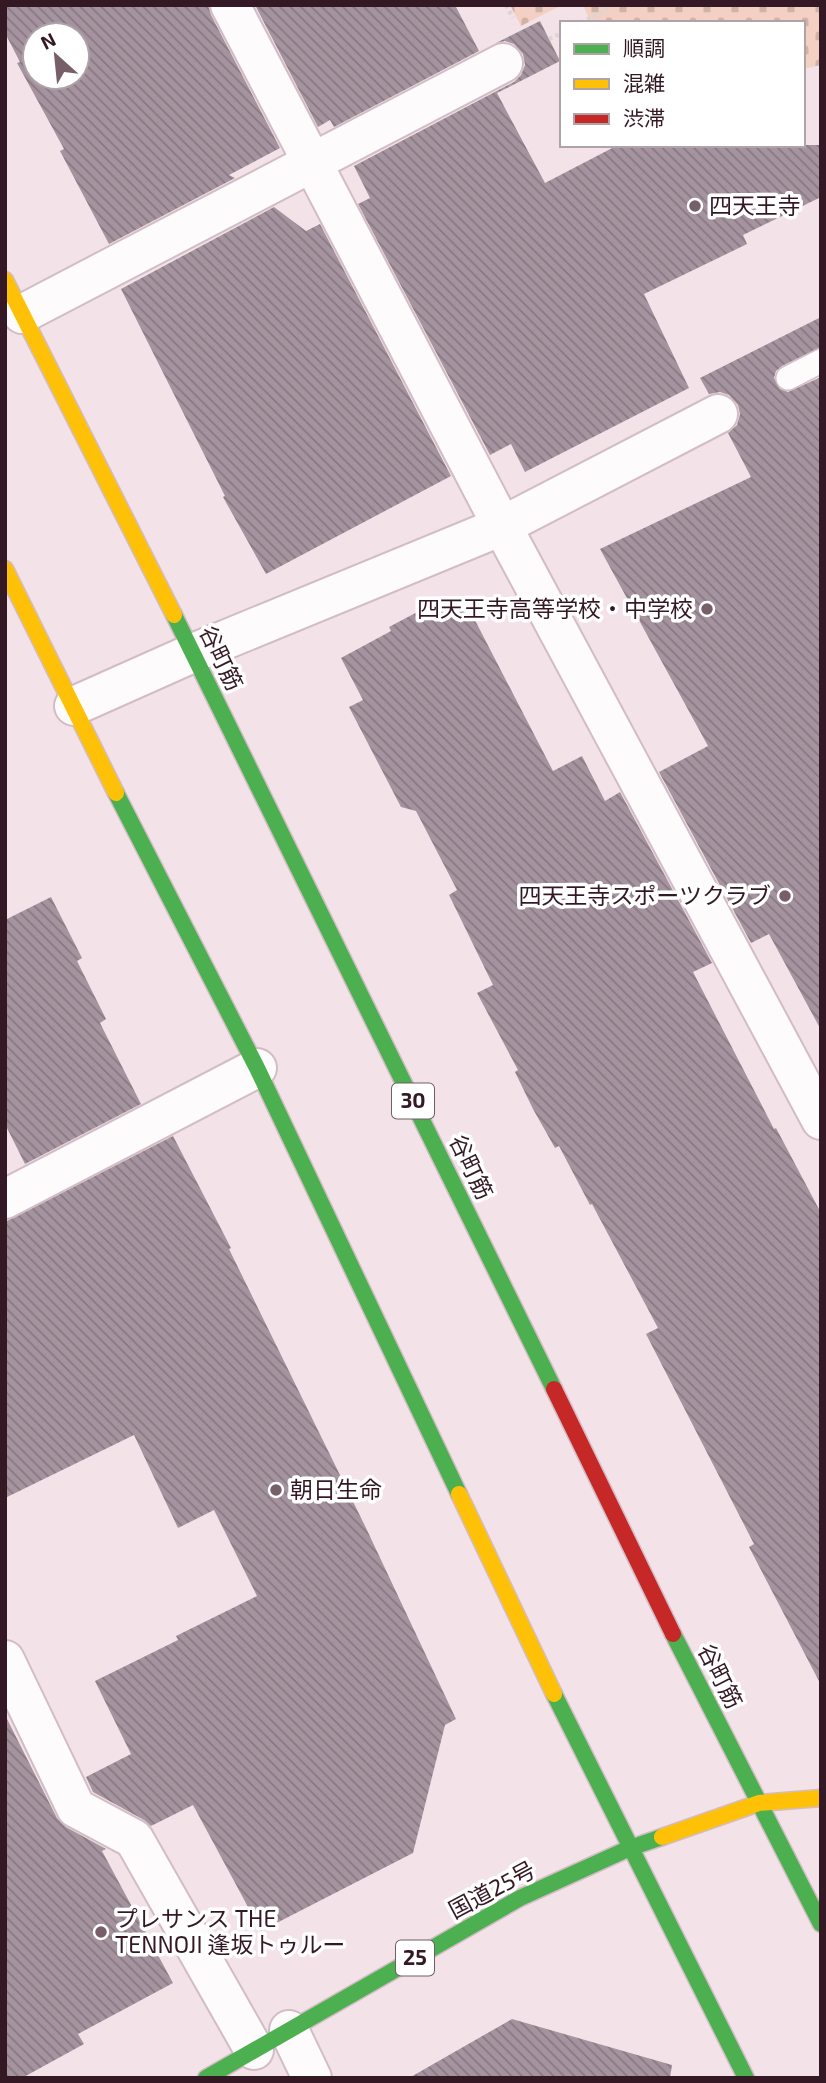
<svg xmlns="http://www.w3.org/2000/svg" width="826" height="2083" font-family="'Exo 2','Noto Sans JP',sans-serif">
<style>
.cemetery{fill:url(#cemetery-stones)}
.building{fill:url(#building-back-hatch);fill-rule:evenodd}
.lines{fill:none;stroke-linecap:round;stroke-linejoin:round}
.lane-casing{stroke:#d2bdc5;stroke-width:26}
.street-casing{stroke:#d2bdc5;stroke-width:42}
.fast-casing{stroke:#d2bdc5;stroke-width:19}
.slow-casing{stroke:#d2bdc5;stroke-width:19}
.jam-casing{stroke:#d2bdc5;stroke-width:19}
.path{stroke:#dbd5d7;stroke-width:4.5;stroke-dasharray:3.5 3.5;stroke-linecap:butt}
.lane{stroke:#fdfbfc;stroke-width:23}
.street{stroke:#fdfbfc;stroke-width:38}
.fast{stroke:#4caf50;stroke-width:16}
.slow{stroke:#ffc107;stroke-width:16}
.jam{stroke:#c62828;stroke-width:16}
.poi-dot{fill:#775f69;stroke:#fff;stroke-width:2.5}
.labels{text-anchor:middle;stroke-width:7;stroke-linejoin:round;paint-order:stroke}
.shield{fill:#fff;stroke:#715e66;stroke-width:2}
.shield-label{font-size:21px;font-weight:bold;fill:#341925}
.poi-label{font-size:23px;fill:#341925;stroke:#fff;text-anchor:start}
.street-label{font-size:23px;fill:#341925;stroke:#fff}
</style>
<defs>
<pattern id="cemetery-stones" width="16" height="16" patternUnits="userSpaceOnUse" patternTransform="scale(1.75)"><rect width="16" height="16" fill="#f3d0c3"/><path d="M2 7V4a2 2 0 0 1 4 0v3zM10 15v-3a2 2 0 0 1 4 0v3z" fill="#d1b2a7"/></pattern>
<pattern id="building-back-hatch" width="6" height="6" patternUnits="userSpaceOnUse" patternTransform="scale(1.75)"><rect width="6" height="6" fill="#a5949f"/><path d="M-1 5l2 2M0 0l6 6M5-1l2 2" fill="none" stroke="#877881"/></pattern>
</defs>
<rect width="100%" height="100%" fill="#f3e2e8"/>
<path class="cemetery" d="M510,5H562L521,26Z
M583,5H821V65L803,69V23H591Z"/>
<path class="building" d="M5,5H208L211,15L280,148L229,175L235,178L109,244L60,151L64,149L17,63L20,62L5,33ZM35,35H77V77H35Z
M255,5H455L479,51L334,127L330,120L318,127Z
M540,21L560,61L497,93L545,183L618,145H821V197L743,235L747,244L644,294L689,388L525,472L511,444L490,455L358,204L370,198L354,166L514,82L521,75L525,65L523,54L514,44L505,41L496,43Z
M274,207L306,231L320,224L451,476L266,574L223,497L225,496L121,289Z
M821,317V347L782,366L776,371L774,378L780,389L788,392L821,377V1030L769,934L751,943L659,772L708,746L600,549L751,477L728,433L737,425L740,414L738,405L729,395L720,392L709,394L700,378Z
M464,599L553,771L582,756L605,801L620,792L712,963L693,972L774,1129L776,1128L821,1213V1685L749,1547L754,1544L646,1334L658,1328L592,1204L590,1205L559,1146L555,1148L533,1109L515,1072L518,1070L477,993L493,985L449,895L457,890L416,811L401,807L349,707L363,700L341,658L391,631L389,627L440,600Z
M51,897L82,958L77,961L106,1019L100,1023L141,1104L25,1164L5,1124V920Z
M173,1136L231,1248L229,1249L366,1528L456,1719L445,1725L413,1853L261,1931L193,1805L151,1826L144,1820L93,1792L86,1777L131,1754L95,1681L178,1640L176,1636L257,1596L214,1510L178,1528L134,1435L5,1498V1222Z
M5,1715L57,1818L66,1827L106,1849L102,1851L173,1983L78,2034L84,2044L22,2078H5Z
M512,2019L672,2065L670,2078H409Z"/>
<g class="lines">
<defs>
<path id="lane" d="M788,378L821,361"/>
<path id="street" d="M230,5L502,526L821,1120
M22,314L503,63
M74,706L193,653L502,526L718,414
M5,1199L257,1068
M5,1660L76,1808L134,1839L254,2050
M289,2030L312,2078"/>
<path id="fast" d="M174,615L554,1389
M116,793L257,1068L459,1494
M673,1634L821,1924
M554,1694L746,2078
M206,2078L520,1898L630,1848L662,1837"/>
<path id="slow" d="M5,280L174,615
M5,569L116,793
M459,1494L554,1694
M662,1837L759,1803L821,1798"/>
<path id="jam" d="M554,1389L673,1634"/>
</defs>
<use href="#lane" class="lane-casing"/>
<use href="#street" class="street-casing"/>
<use href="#fast" class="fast-casing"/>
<use href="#slow" class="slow-casing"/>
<use href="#jam" class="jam-casing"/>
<path class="path" d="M506,5L513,18
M581,23L615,5
M549,39L562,33"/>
<use href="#lane" class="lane"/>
<use href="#street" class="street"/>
<use href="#fast" class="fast"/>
<use href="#slow" class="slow"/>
<use href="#jam" class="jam"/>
</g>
<g class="poi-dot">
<circle cx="695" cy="206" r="7"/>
<circle cx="707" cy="609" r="7"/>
<circle cx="785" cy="896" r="7"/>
<circle cx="276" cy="1490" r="7"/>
<circle cx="101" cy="1932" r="7"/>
</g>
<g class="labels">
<g class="shield">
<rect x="392" y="1083.5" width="42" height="35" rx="5"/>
<rect x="396" y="1940.5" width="38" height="35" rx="5"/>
</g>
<g class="shield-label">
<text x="413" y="1108">30</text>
<text x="415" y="1965">25</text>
</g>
<g class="poi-label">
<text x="709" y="214">四天王寺</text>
<text x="693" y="617" text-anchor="end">四天王寺高等学校・中学校</text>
<text x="771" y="904" text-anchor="end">四天王寺スポーツクラブ</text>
<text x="290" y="1498">朝日生命</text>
<text x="115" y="1927">プレサンス THE<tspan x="115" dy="26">TENNOJI 逢坂トゥルー</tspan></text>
</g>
<g class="street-label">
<text transform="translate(221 658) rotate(64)" y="8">谷町筋</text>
<text transform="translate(471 1167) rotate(64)" y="8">谷町筋</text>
<text transform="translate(720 1676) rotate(63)" y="8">谷町筋</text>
<text transform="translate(492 1890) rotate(-28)" y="8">国道25号</text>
</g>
</g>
<rect width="826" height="2083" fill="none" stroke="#341925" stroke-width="14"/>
<rect x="560" y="21" width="245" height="126" fill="#ffffff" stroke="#aea3a8" stroke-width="2"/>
<rect x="574" y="44" width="35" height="10" fill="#4caf50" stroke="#aea3a8" stroke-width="2"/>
<text x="623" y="56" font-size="21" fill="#341925">順調</text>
<rect x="574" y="79" width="35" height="10" fill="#ffc107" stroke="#aea3a8" stroke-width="2"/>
<text x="623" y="91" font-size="21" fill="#341925">混雑</text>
<rect x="574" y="114" width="35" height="10" fill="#c62828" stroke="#aea3a8" stroke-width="2"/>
<text x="623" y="126" font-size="21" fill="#341925">渋滞</text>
<g transform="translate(56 56) rotate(333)"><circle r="33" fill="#ffffff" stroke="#aea3a8" stroke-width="2"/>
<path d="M0-5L12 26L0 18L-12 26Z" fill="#775f69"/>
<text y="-10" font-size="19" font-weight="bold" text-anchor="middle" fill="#341925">N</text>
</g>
</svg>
